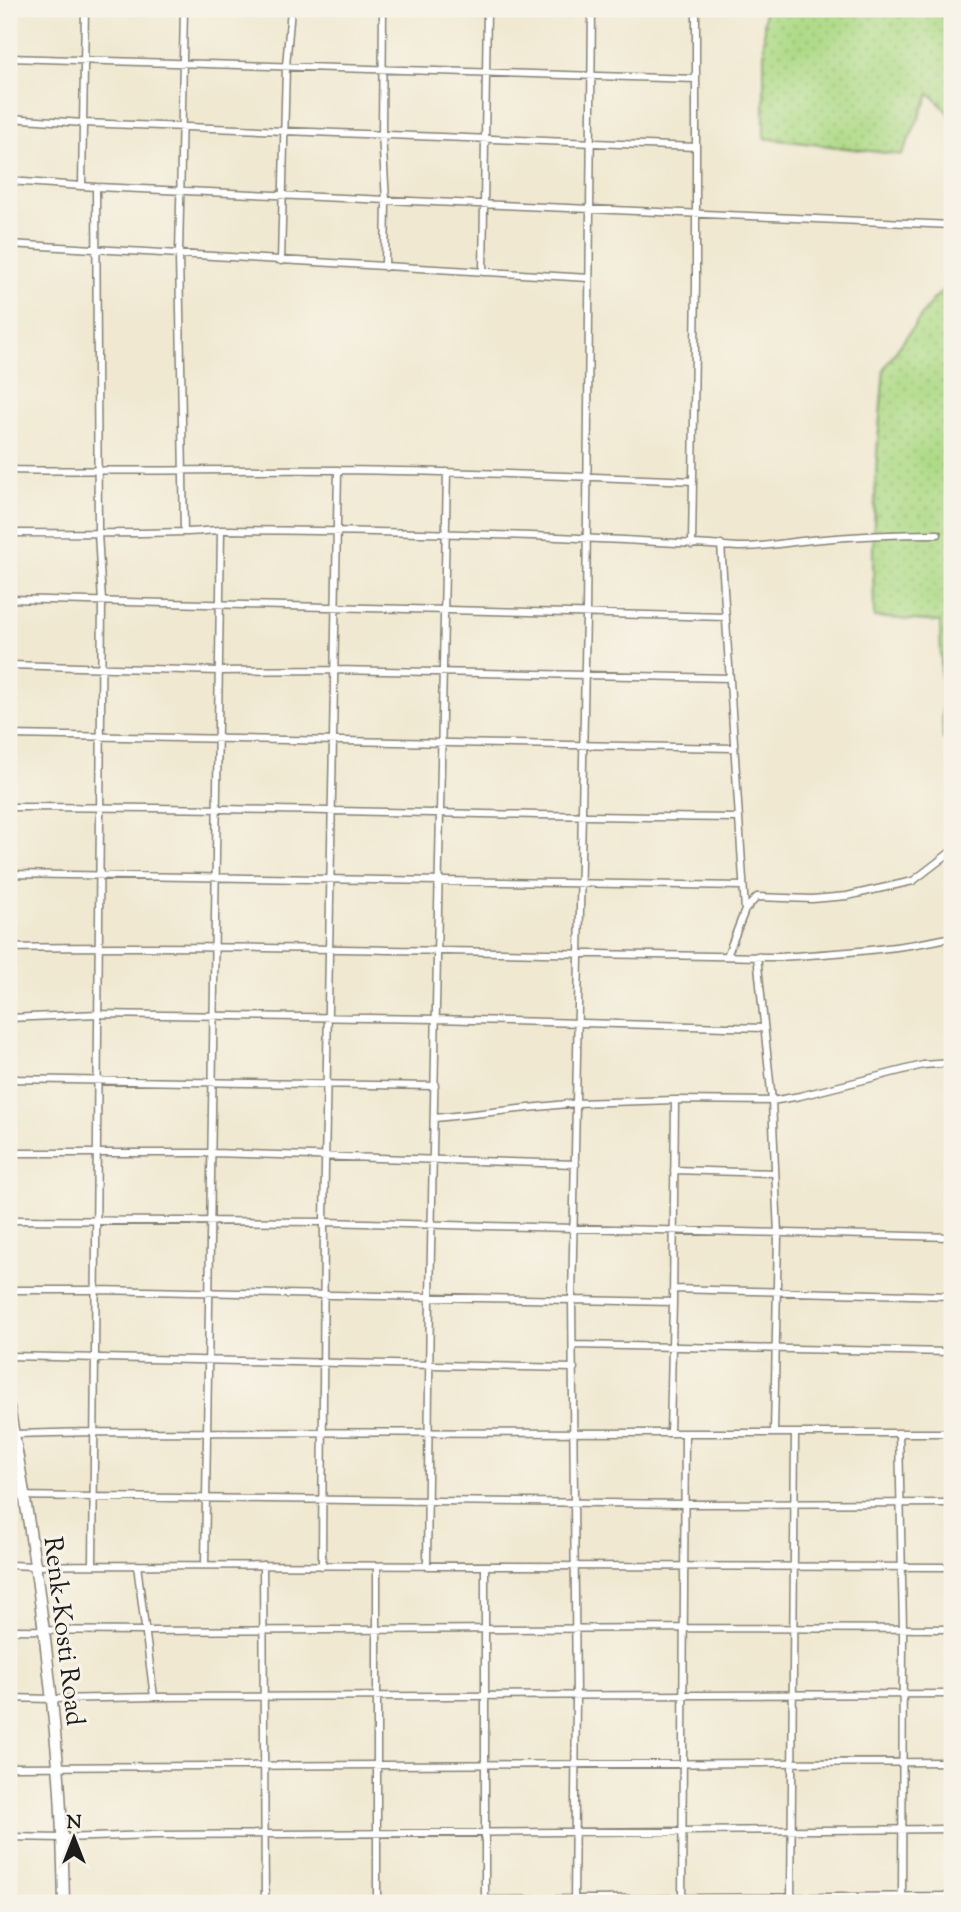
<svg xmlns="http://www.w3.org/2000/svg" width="961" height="1912" font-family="'Sorts Mill Goudy',serif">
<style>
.grass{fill:url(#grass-dots);stroke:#647b51;stroke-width:2}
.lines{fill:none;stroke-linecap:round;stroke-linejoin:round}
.street-casing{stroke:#868276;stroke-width:9}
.primary-casing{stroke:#868276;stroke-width:13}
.street{stroke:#fff;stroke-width:6}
.primary{stroke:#fff;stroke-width:10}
.labels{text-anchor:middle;stroke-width:6;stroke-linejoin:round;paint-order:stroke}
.street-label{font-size:26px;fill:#1c1c1c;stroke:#f7f3e8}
</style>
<defs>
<pattern id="grass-dots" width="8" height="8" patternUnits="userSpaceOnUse" patternTransform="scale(1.75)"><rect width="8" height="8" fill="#adda86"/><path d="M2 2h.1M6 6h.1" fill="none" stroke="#94ba73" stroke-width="1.8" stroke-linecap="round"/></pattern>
</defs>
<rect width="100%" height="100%" fill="#f7f3e8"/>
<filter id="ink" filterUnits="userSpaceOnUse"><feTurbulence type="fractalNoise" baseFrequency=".0143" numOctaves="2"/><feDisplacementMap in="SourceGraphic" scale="14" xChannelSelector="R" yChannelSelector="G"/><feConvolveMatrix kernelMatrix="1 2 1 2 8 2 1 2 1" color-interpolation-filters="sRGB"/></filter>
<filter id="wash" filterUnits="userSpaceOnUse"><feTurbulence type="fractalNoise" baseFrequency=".00686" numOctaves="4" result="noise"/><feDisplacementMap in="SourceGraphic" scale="28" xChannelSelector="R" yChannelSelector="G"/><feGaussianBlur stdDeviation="1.57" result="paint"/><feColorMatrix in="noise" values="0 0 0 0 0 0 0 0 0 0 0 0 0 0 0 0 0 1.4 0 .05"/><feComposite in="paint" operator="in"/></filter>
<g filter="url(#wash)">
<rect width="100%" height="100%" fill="#f0e8d0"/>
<path class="grass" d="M764,9H952V117L930,93L902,155L764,138Z
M952,281V741L943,739L940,622L874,617L873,547L877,453L884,368L932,301Z"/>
</g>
<g filter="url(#ink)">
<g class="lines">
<defs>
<path id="street" d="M383,9L382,134L386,201L385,267
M592,9L586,615L572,1300L673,1302L675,1100
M9,58L696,79
M9,118L83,123L696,147
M9,181L96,187
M82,185L85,9
M9,244L589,278
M281,261L286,66L291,9
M483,272L487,9
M9,470C118,472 228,469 338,470C456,471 574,476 693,481
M184,532L179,255L184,9
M9,533C67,533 125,534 183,532C197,532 211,530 225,530C396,531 567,535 738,547C758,548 790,542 811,540C853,536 895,534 938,534
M721,544L745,910
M692,545L696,282V9
M9,599L726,617
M9,665L219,671L335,670L730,678
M9,735L734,748
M9,807C252,807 495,816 739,818
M9,874L743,886
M9,948C266,944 523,954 780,957C838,953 896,950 952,937
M727,956L745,910L757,897L812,899L847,896L913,881L952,851
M757,956L772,1101L778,1234L774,1433
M9,1018L98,1014L436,1019L764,1028
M9,1079L435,1086
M435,1118L576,1103L675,1100L772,1101L800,1096L923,1065L952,1063
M9,1153H212L576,1164
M674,1170L775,1173
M9,1220L324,1222L952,1237
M673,1289L952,1296
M9,1290H96L572,1300L576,1695L574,1903
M573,1345L952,1352
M9,1356L574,1368
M670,1433L673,1302
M685,1433H952
M899,1433L903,1629L902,1903
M14,1434L93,1432L685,1433L682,1903
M9,1496L685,1504L952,1503
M9,1565L34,1566L93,1565L102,602L98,533L96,187L952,225
M93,1565L952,1567
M137,1565L154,1697
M205,1565L221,530
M263,1565L265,1903
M322,1566L324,1222L338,470
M427,1566L430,1297L447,472
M9,1630L145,1631L683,1628L952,1629
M9,1698L51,1699L154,1697L952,1694
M9,1767L952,1762
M9,1837L62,1838L154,1835L952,1829
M485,1901V1566
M9,1903H17
M114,1903L952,1896
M377,1903V1566
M791,1903L795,1433"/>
<path id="primary" d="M9,1407C31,1525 48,1645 58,1765C62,1811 63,1857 64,1903"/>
</defs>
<use href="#street" class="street-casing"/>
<use href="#primary" class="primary-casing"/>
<use href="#street" class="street"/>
<use href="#primary" class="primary"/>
</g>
</g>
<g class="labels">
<g class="street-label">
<text transform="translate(65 1631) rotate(83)" y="9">Renk-Kosti Road</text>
</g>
</g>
<rect width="961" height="1912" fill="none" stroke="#f7f3e8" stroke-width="35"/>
<g transform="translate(74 1838)" stroke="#f7f3e8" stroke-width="5" paint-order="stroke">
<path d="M0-5L12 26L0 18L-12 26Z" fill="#1c1c1c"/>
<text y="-10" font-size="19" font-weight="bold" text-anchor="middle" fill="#1c1c1c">N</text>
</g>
</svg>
